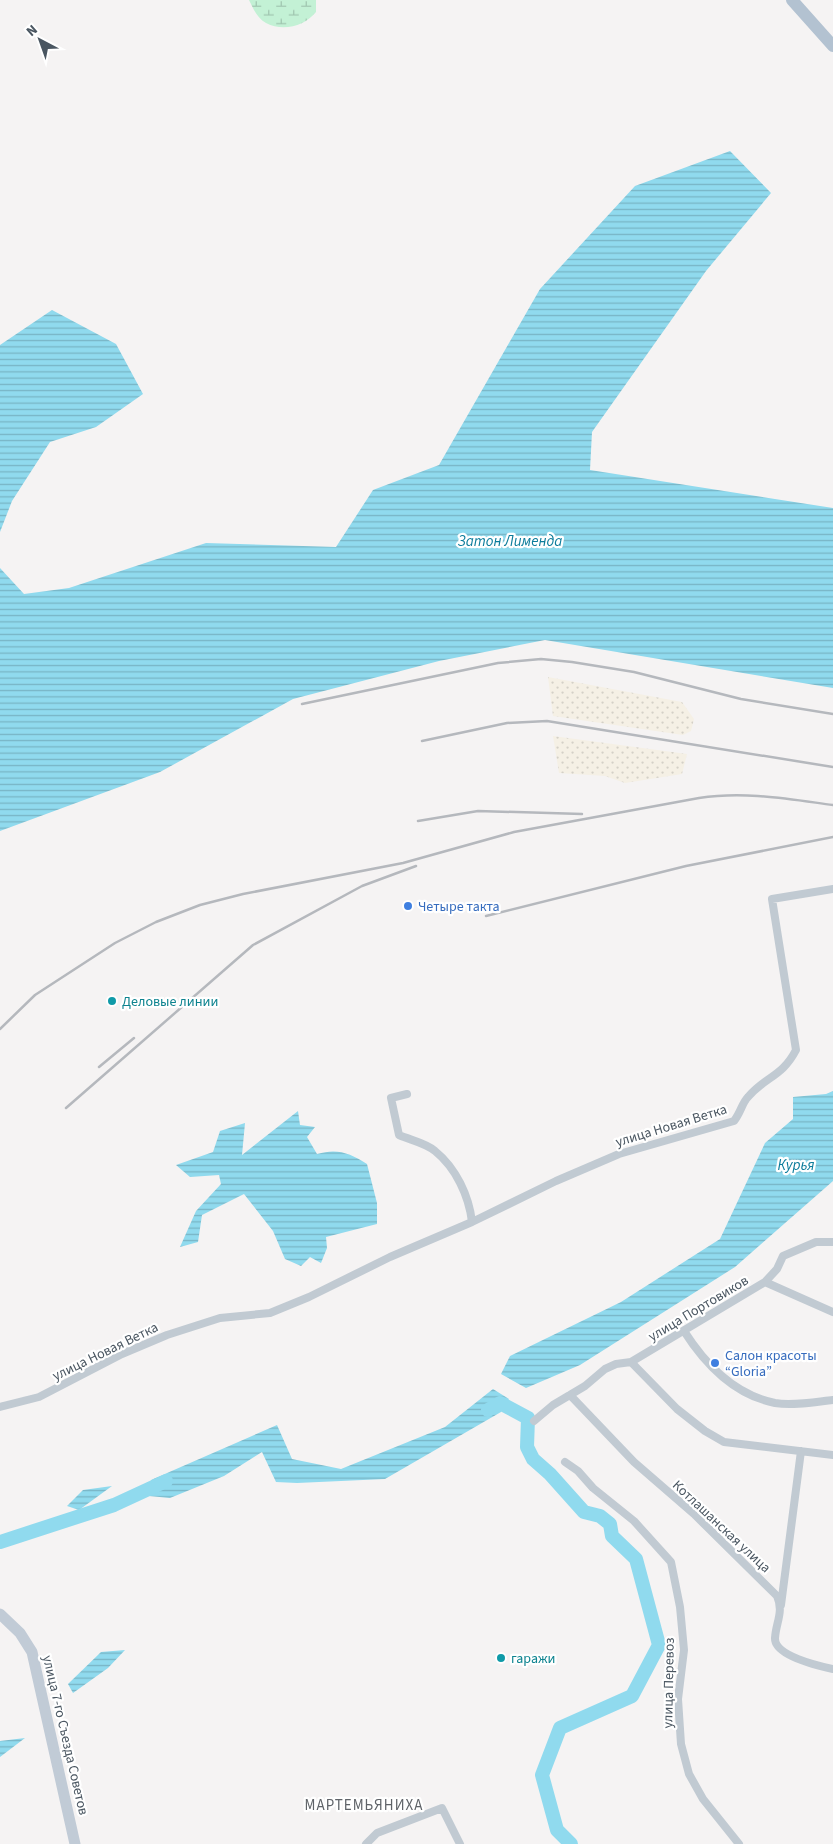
<svg xmlns="http://www.w3.org/2000/svg" width="833" height="1844" font-family="'Source Sans 3',sans-serif">
<style>
.wetland{fill:url(#wetland-marsh)}
.sand{fill:url(#sand-dots)}
.water{fill:url(#water-rules)}
.lines{fill:none;stroke-linecap:round;stroke-linejoin:round}
.river{stroke:#90daee;stroke-width:14}
.street{stroke:#c1cad2;stroke-width:8}
.secondary{stroke:#c1cbd6;stroke-width:11}
.primary{stroke:#b3c2d1;stroke-width:12}
.rail{stroke:#b5b8bd;stroke-width:2.5}
.shop-dot{fill:#3f7fe0;stroke:#fff;stroke-width:2}
.culture-dot{fill:#0f9aa8;stroke:#fff;stroke-width:2}
.labels{text-anchor:middle;stroke-width:4.5;stroke-linejoin:round;paint-order:stroke}
.shop-label{font-size:14px;fill:#366cbe;stroke:#fff;text-anchor:start}
.culture-label{font-size:14px;fill:#0d838f;stroke:#fff;text-anchor:start}
.street-label{font-size:14px;fill:#4a5661;stroke:#fff}
.water-label{font-size:15px;font-style:italic;fill:#0c7c9b;stroke:#fff}
.neighbourhood-label{font-size:15px;letter-spacing:1px;fill:#5f6368;stroke:#fff}
</style>
<defs>
<pattern id="wetland-marsh" width="20" height="14" patternUnits="userSpaceOnUse" patternTransform="scale(1.25)"><rect width="20" height="14" fill="#c3f1d5"/><path d="M1 5h8M5 5V1M11 12h8M15 12V8" fill="none" stroke="#a0c6b0"/></pattern>
<pattern id="sand-dots" width="8" height="8" patternUnits="userSpaceOnUse" patternTransform="scale(1.25)"><rect width="8" height="8" fill="#f5f0e5"/><path d="M2 2h.1M6 6h.1" fill="none" stroke="#d4d0c7" stroke-width="1.8" stroke-linecap="round"/></pattern>
<pattern id="water-rules" width="6" height="5" patternUnits="userSpaceOnUse" patternTransform="scale(1.25)"><rect width="6" height="5" fill="#90daee"/><path d="M0 2.5h6" fill="none" stroke="#78b4c4"/></pattern>
</defs>
<rect width="100%" height="100%" fill="#f5f3f3"/>
<path class="wetland" d="M249,0H316V12C305,26 283,32 266,23C257,18 253,8 249,0Z"/>
<path class="sand" d="M548,677L682,702L694,719L691,731L683,735L553,716Z
M553,736L687,754L682,774L625,783L605,776L559,773Z"/>
<path class="water" d="M730,151L771,193L706,271L592,432L590,470L833,508V688L545,640L439,661L293,699L160,772L0,831V568L24,594L69,588L206,543L336,547L373,490L439,465L540,289L635,186Z
M52,310L116,344L143,394L96,427L50,442L12,501L0,532V345Z
M833,1091V1181L735,1267L580,1365L526,1388L501,1374L510,1356L621,1302L720,1239L765,1143L793,1119V1097L826,1094Z
M298,1111L300,1125L315,1127L307,1137L317,1154C337,1148 350,1153 367,1164L377,1203V1224L326,1237L327,1248L321,1263L310,1257L301,1266L285,1259L273,1231L244,1194L202,1215L198,1242L180,1247L196,1211L221,1184L219,1175L190,1177L176,1165L213,1152L220,1131L245,1123L242,1155Z
M493,1389L509,1399L501,1412L385,1479L297,1483L276,1482L262,1452L224,1476L170,1498L149,1496L151,1480L277,1425L292,1459L341,1469L445,1427Z
M112,1486L79,1510L67,1506L83,1490Z
M125,1650L108,1668L73,1693L68,1684L101,1652Z
M25,1738L0,1757V1741Z"/>
<g class="lines">
<path class="river" d="M488,1410L500,1403L528,1418L527,1447L533,1459L550,1474L584,1512L600,1516L610,1524L612,1536L636,1559L659,1645L632,1696L560,1728L542,1775L557,1830L571,1844
M0,1542L114,1505L166,1481"/>
<path class="street" d="M472,1222L556,1181L619,1154L734,1121C741,1112 742,1103 748,1097C766,1076 782,1077 796,1050L772,899L833,889
M765,1282L833,1312
M684,1331C705,1364 735,1395 775,1403C793,1406 815,1402 833,1400
M631,1362L677,1409L705,1431L724,1442L833,1455
M570,1395L634,1462L694,1514L777,1596C784,1612 776,1622 775,1638C774,1656 819,1666 833,1669
M0,1407L39,1397L122,1354L167,1335L220,1318L270,1313L309,1297L390,1257L472,1222C469,1196 456,1168 435,1151C426,1143 410,1140 399,1135L391,1098L407,1094
M534,1421L553,1405L585,1386L605,1369L616,1364L631,1362L765,1282L777,1269L783,1256L816,1242H833
M565,1462L578,1471L593,1488L634,1521L671,1562L680,1607L684,1650L678,1699L681,1744L689,1774L703,1799L739,1844
M781,1605L801,1451
M366,1844L377,1833L442,1808L460,1844"/>
<path class="secondary" d="M0,1614L20,1633L32,1652L75,1844"/>
<path class="primary" d="M792,0L833,46"/>
<path class="rail" d="M302,704L498,663L541,659L572,662L634,672L741,699L833,714
M422,741L507,723L547,721L833,767
M418,821L478,811L582,814
M486,916L686,866L833,837
M0,1029L35,995L115,943L156,922L200,905L243,894L403,863L514,832L699,798C745,791 788,799 833,805
M99,1067L134,1038
M66,1108L253,945L362,886L416,866"/>
</g>
<g class="shop-dot">
<circle cx="408" cy="906" r="5"/>
<circle cx="715" cy="1363" r="5"/>
</g>
<g class="culture-dot">
<circle cx="112" cy="1001" r="5"/>
<circle cx="501" cy="1658" r="5"/>
</g>
<g class="labels">
<g class="shop-label">
<text x="418" y="911">Четыре такта</text>
<text x="725" y="1360">Салон красоты<tspan x="725" dy="16">“Gloria”</tspan></text>
</g>
<g class="culture-label">
<text x="122" y="1006">Деловые линии</text>
<text x="511" y="1663">гаражи</text>
</g>
<g class="street-label">
<text transform="translate(671 1125) rotate(-17)" y="5">улица Новая Ветка</text>
<text transform="translate(698 1308) rotate(-31)" y="5">улица Портовиков</text>
<text transform="translate(105 1351) rotate(-26)" y="5">улица Новая Ветка</text>
<text transform="translate(722 1526) rotate(43)" y="5">Котлашанская улица</text>
<text transform="translate(668 1683) rotate(-89)" y="5">улица Перевоз</text>
<text transform="translate(66 1735) rotate(77)" y="5">улица 7-го Съезда Советов</text>
</g>
<g class="water-label">
<text x="510" y="546">Затон Лименда</text>
<text x="796" y="1170">Курья</text>
</g>
<g class="neighbourhood-label">
<text x="364" y="1810">МАРТЕМЬЯНИХА</text>
</g>
</g>
<g transform="translate(40 40) rotate(319)" stroke="#ffffff" stroke-width="4" paint-order="stroke">
<path d="M0-4L9 19L0 12L-9 19Z" fill="#4a5661"/>
<text y="-8" font-size="14" font-weight="bold" text-anchor="middle" fill="#4a5661">N</text>
</g>
</svg>
